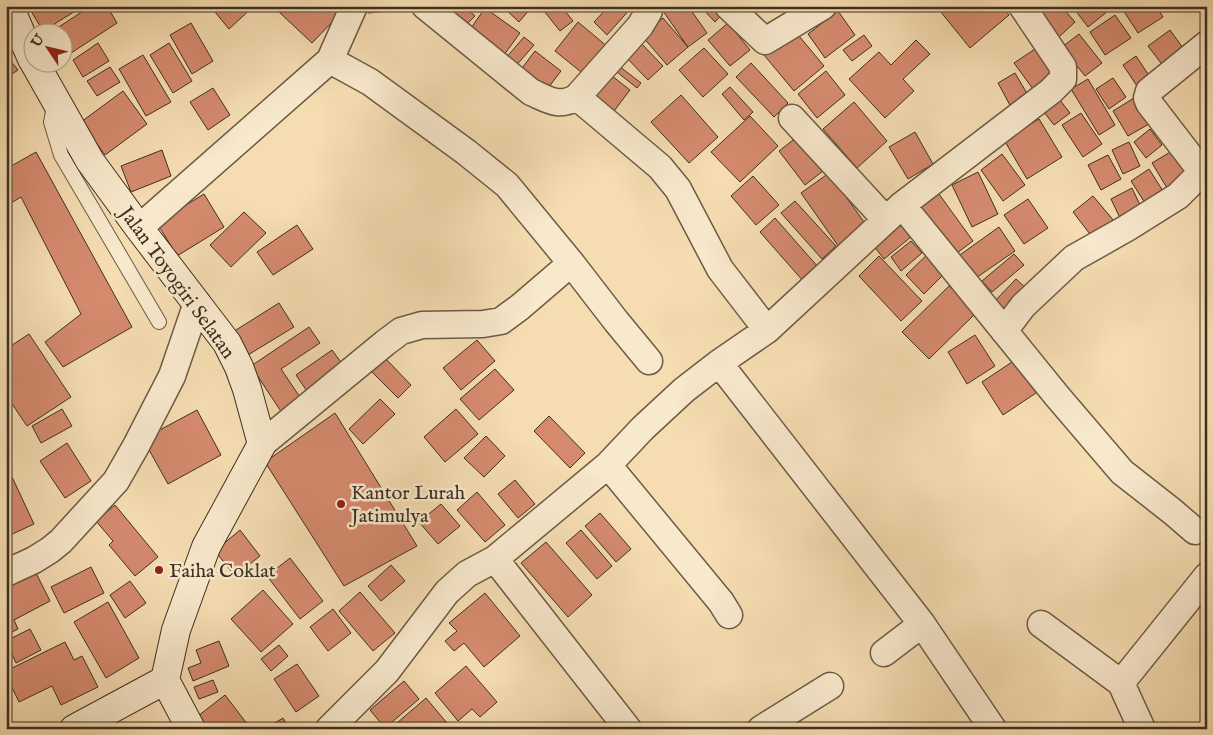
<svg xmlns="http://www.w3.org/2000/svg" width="1213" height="735" font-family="'IM FELL English',serif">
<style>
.building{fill:#d58a6e;stroke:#3e3021}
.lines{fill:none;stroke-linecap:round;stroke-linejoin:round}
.lane-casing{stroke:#6c5b45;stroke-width:16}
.street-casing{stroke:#6c5b45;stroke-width:29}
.secondary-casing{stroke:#3e3021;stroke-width:30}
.lane{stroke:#f8e8cc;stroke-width:14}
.street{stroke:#f8e8cc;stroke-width:26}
.secondary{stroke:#f8e8cc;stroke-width:28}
.poi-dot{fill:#8f2418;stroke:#f8e8cc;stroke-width:2}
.labels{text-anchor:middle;stroke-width:5;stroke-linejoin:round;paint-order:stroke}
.street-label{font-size:20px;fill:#3e3021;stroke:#f8e8cc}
.poi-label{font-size:20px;fill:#3e3021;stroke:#f8e8cc;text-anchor:start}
</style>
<rect width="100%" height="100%" fill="#f5dcb1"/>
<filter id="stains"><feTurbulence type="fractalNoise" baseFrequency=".004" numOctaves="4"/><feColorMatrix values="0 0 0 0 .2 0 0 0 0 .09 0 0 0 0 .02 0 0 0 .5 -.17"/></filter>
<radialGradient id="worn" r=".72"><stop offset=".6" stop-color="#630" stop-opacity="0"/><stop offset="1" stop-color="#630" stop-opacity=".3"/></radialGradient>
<path class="building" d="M28,6H75L77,10L43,31Z
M91,6H107L117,23L65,57L62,52V32H51Z
M210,6H254L229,29Z
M285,6H330L339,15L312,43L279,12Z
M367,6H399V10L368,13Z
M433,6H464L475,16L459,32Z
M502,6H530L531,8L519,22Z
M549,6H561L573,21L560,31L544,11Z
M609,6L632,7L607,35L594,22Z
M670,6H688L707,33L688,47L663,11Z
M700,6H718L724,12L715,22Z
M936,6H1002L1009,15L970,48Z
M1039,6H1061L1075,22L1059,37L1034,10Z
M1072,6H1104L1108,11L1088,27Z
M1129,6H1156L1163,17L1138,33L1123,10Z
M485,8L520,33L504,55L469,31Z
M838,11L855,35L825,58L808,34Z
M1115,15L1131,38L1105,55L1090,32Z
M663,18L688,47L667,65L642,36Z
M578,22L609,48L586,76L555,51Z
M191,23L213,61L192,74L170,35Z
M728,23L750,50L730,66L708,40Z
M794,30L824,66L794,91L764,55Z
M1170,30L1188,55L1167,71L1148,46Z
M1079,34L1102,63L1085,76L1062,47Z
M864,35L872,46L852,61L843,50Z
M524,37L534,45L515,67L505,59Z
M916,40L930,54L903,79L914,91L885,118L849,79L879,52L891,65Z
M639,41L663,66L648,80L624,55Z
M98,43L109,61L83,77L73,60Z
M169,43L192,81L173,93L150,55Z
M704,48L728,74L703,97L679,70Z
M1035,49L1053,75L1033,89L1014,63Z
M535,51L561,71L545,92L519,72Z
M6,55L18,70L6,78Z
M143,55L171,102L146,116L119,69Z
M1136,56L1152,80L1139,89L1123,65Z
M615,63L641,83L637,88L612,68Z
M751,63L788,103L774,117L736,77Z
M110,67L120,82L97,96L87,81Z
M826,71L845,95L817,118L798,94Z
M607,72L630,90L611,115L588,97Z
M1015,73L1029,97L1011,107L998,83Z
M1113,78L1126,97L1109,109L1096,89Z
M1088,79L1115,125L1099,135L1071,89Z
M730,87L753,112L744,120L722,94Z
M213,88L230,115L208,130L190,102Z
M123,91L147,124L105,155L81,122Z
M681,95L718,137L689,163L651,122Z
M1056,95L1070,113L1054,125L1040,107Z
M1134,98L1149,124L1128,136L1113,111Z
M854,102L887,141L857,168L823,129Z
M1081,113L1102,144L1083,157L1062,125Z
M750,116L778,146L740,182L711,152Z
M1039,119L1062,157L1027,179L1004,140Z
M1150,129L1162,145L1146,158L1134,142Z
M915,132L933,164L908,179L889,147Z
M797,137L823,171L805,185L779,151Z
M1129,142L1140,166L1123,174L1112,150Z
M162,150L171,176L131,192L121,166Z
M1172,151L1187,176L1167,188L1152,163Z
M36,152L132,327L63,367L45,342L81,314L21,197L6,206V169Z
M1002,154L1025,185L1003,201L981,170Z
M1108,155L1121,179L1101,190L1088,165Z
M1149,169L1163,191L1145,203L1131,181Z
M978,172L998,214L972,227L952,185Z
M829,173L869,229L841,250L801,193Z
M753,176L779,205L756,225L731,196Z
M1132,188L1141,207L1120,218L1111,199Z
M204,194L224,227L177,256L157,223Z
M939,194L973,241L949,259L914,212Z
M1093,196L1114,221L1093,238L1073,212Z
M1028,199L1048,228L1024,244L1004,215Z
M795,201L836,246L822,259L781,213Z
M244,212L266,233L231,267L210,245Z
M775,218L819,268L804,282L760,232Z
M905,218L917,232L884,259L873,245Z
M297,225L313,249L273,275L257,252Z
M999,227L1015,251L973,280L957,257Z
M911,241L922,253L901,271L891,257Z
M934,248L951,267L924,294L906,275Z
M1014,254L1024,265L992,292L982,281Z
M879,256L922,301L901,321L859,276Z
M1016,279L1028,290L1003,315L992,304Z
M949,286L976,313L929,359L902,332Z
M279,303L294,327L243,358L228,335Z
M309,327L320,343L281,369L304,403L284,416L251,366Z
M29,334L71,397L27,426L6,395V349Z
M975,335L995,366L967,384L948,352Z
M477,340L495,361L461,390L443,368Z
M332,350L346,369L309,394L296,375Z
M384,357L411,385L398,398L370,370Z
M1018,358L1039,391L1003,415L982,382Z
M495,369L514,390L479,420L460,399Z
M380,399L395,414L363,444L349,429Z
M62,409L72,426L41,443L32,426Z
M456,409L478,434L445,462L424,437Z
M197,410L221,455L168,484L143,439Z
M335,413L417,546L344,586L265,462Z
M549,416L585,453L570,468L534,431Z
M486,436L505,456L484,477L464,458Z
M67,443L91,481L65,498L40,461Z
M6,464L34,524L6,537Z
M515,480L535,504L518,518L498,494Z
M477,492L505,525L485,542L457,510Z
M441,504L460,526L438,544L419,522Z
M115,505L158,557L135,576L109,545L113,541L96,521Z
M600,513L631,549L616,562L585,526Z
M240,530L260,556L235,576L215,551Z
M581,530L612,566L597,579L566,543Z
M546,542L592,595L568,617L521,563Z
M290,558L323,601L300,619L267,576Z
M391,565L405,581L381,601L368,586Z
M91,567L104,593L64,613L51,587Z
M34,569L50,601L14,620L18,629L6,635V583Z
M130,581L146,603L125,618L110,595Z
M263,590L293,624L261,652L231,619Z
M360,592L395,633L373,651L339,611Z
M485,593L520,636L484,667L464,643L454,651L445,641L457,631L449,623Z
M108,602L139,658L106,678L74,622Z
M333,609L351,633L328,651L310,627Z
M30,629L41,650L16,663L6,641Z
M219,641L229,666L193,681L188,668L201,663L196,650Z
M65,642L74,660L82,656L98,687L61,705L52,686L19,702L6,675V671Z
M279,645L288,656L271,671L261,659Z
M297,664L319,696L296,712L274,679Z
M466,666L497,702L480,717L472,709L458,721L435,693Z
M213,680L218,692L199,699L194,687Z
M404,681L419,699L385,728L370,710Z
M225,695L248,725L243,729H208L198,716Z
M426,698L452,729H390Z
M283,718L289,729H265Z"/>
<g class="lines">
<defs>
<path id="lane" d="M55,102L51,122L61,155L159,322"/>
<path id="street" d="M425,6L531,92C549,100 559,108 577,97L660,167L678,189L720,269L767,330
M728,6L765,41L823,6
M330,60L370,82L466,152L507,185L572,264L616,321L649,361
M577,97L640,26L649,11V6
M792,118L886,220
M1202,172L1149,103L1147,98L1149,91L1207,44
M902,205L1057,396L1122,472L1173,512L1195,531
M139,228L330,60L354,6
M1004,331L1023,306L1074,258L1127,228L1178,196L1207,167
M719,363L922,624L993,729
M262,444L385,343L401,331L422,325L483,324L501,321L520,307L562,271L572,264
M608,465L721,602L729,615
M495,559L628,729
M6,573L34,560L50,550L61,541L116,481L136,446L172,376L197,303
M1041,624L1121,683L1142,729
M884,653L922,624
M1121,683L1207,576
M329,729L387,671L447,592L467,574L495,559L608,465L643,428L684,390L719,363L767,330L902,205L1051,91L1063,79V67L1022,6
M761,729L830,686"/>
<path id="secondary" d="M9,6L32,59
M34,62L90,161L139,228L227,343L239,367L247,389L262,444L206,547L176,630L165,680
M165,680L191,729
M74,729L165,680"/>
</defs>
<use href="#lane" class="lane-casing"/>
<use href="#street" class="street-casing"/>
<use href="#secondary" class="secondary-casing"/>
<use href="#lane" class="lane"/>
<use href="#street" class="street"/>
<use href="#secondary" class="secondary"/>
</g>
<g class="poi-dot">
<circle cx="341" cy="504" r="5"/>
<circle cx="159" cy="570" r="5"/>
</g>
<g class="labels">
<g class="street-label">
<text transform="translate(178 282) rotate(54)" y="7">Jalan Toyogiri Selatan</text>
</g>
<g class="poi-label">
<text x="351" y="499">Kantor Lurah<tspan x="351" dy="23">Jatimulya</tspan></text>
<text x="169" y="577">Faiha Coklat</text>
</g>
</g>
<rect width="1213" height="735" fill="none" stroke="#f5dcb1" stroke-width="25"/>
<rect x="8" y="8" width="1198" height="720" fill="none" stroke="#3e3021" stroke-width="2.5"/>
<rect x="12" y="12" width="1188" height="710" fill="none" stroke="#3e3021"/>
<g transform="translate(48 48) rotate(305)"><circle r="24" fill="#f8e8cc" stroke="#ae9e88"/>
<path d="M0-4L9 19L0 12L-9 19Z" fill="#8f2418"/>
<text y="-8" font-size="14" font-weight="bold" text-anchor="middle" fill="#3e3021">U</text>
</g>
<rect width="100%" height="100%" filter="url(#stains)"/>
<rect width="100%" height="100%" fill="url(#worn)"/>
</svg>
